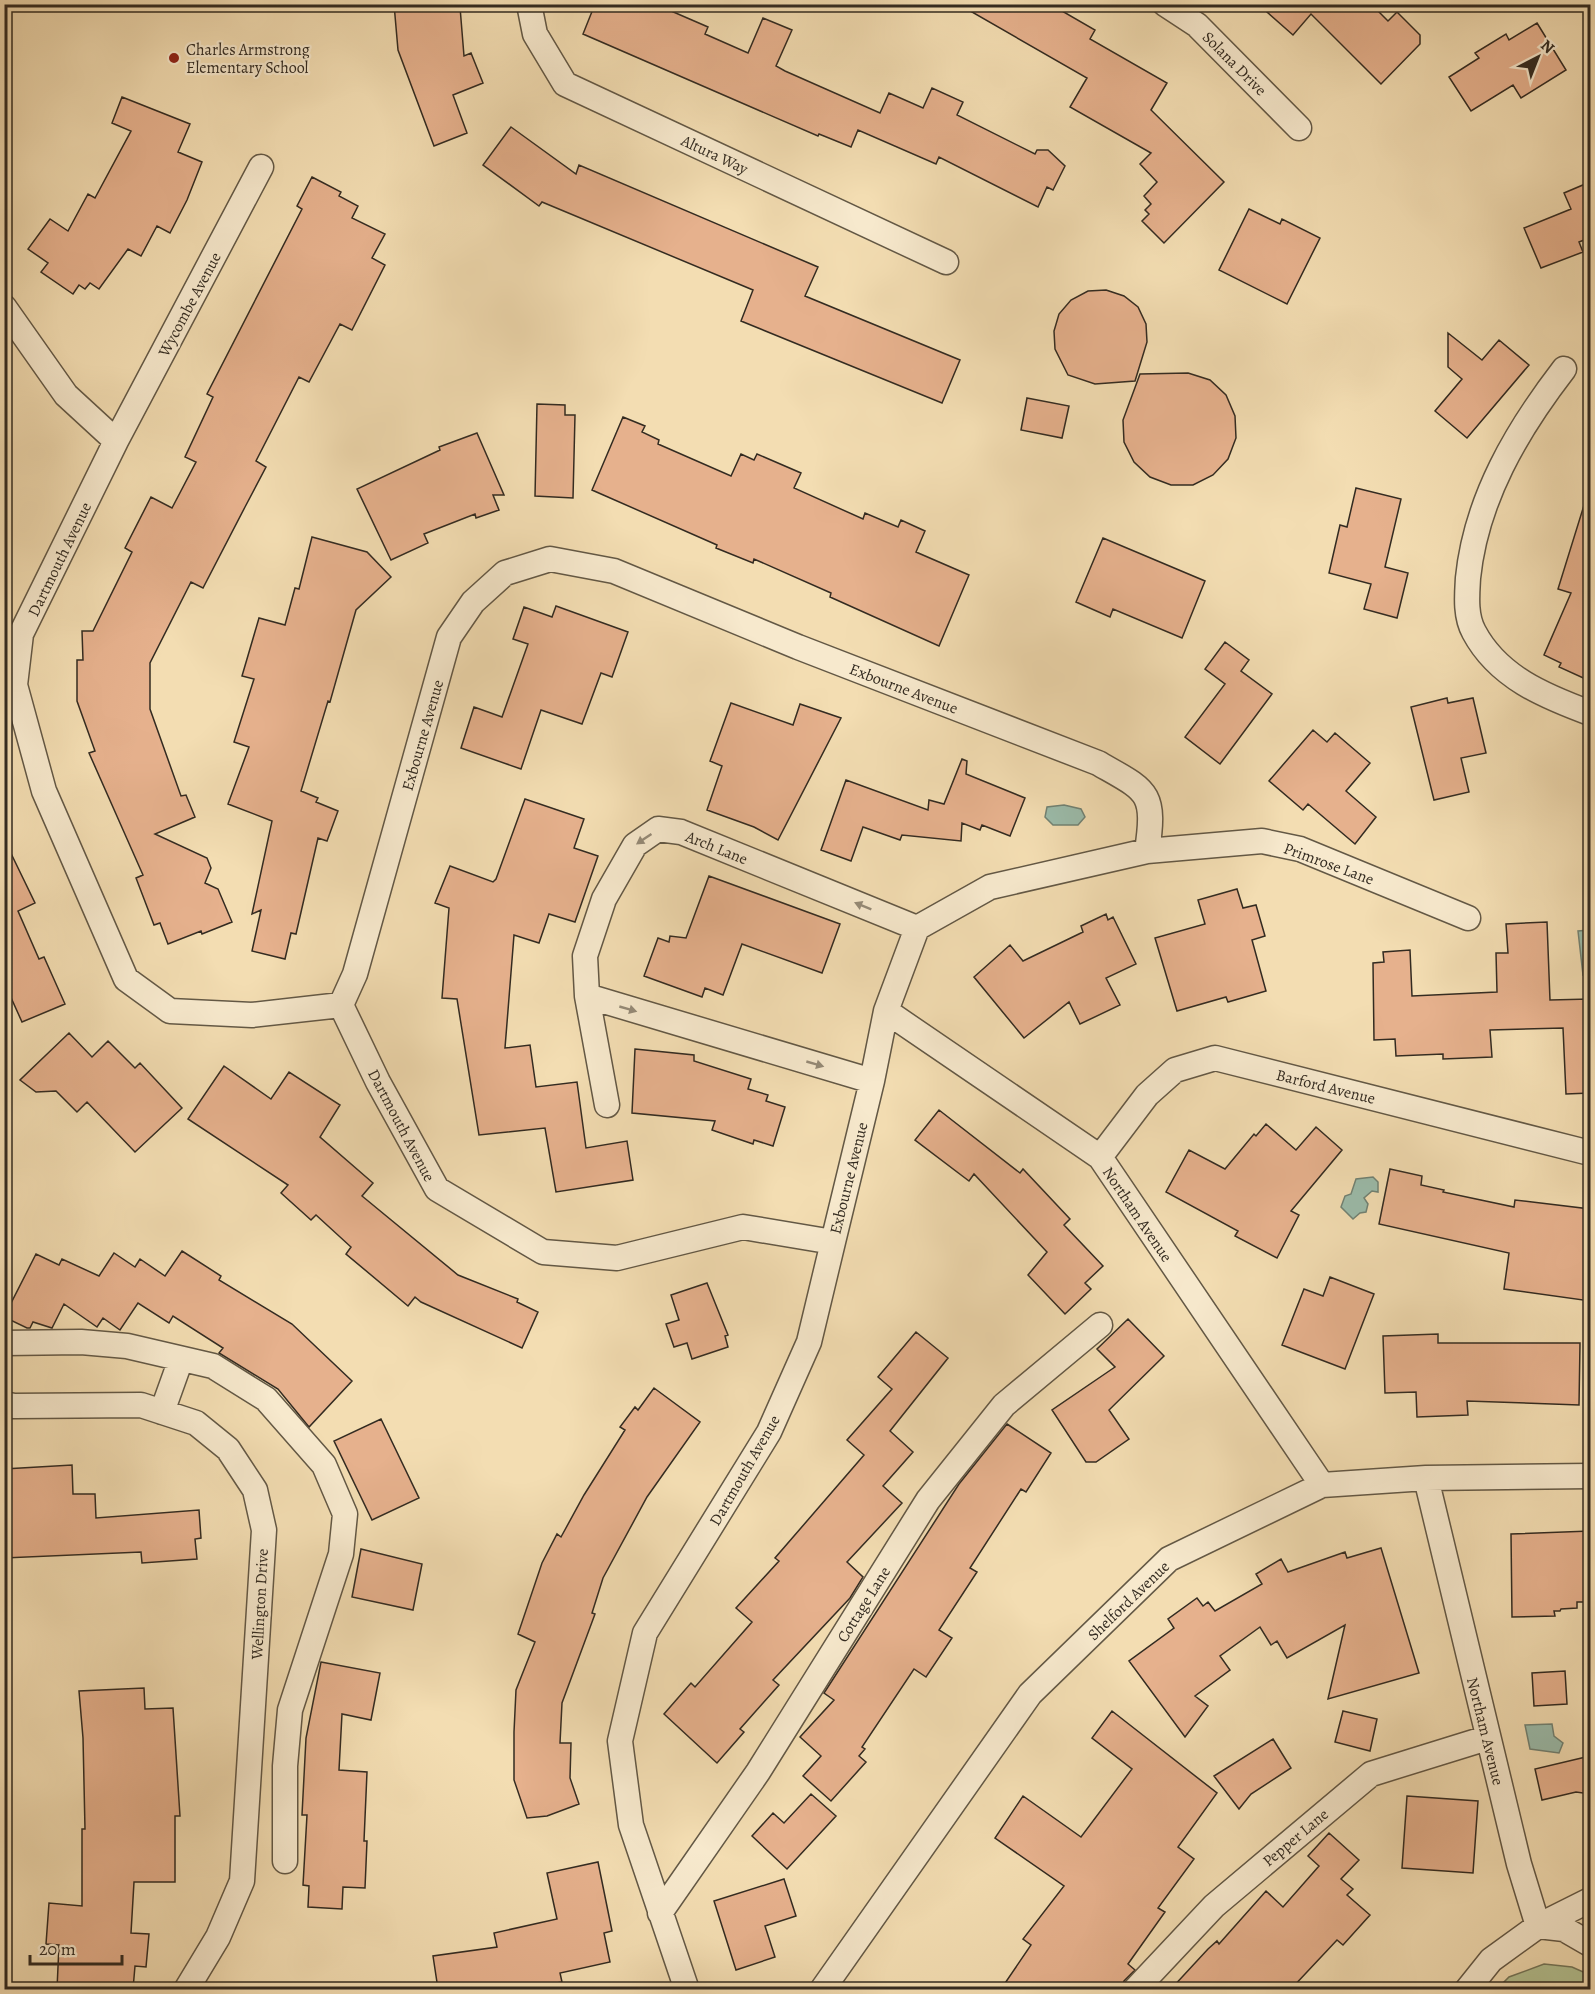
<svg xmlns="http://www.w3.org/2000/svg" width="1595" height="1994" font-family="Alegreya,serif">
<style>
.green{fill:#b4c292;stroke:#74765a;stroke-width:1.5}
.water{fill:#9bbcab;stroke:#718274;stroke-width:1.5}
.building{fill:#e6b18d;stroke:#332b21;stroke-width:1.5}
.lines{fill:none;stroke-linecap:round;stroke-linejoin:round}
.street-casing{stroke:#635845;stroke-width:27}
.street{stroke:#f7e9cd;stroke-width:24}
.oneway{fill:#958a77}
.poi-dot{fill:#8f2418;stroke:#f7e9cd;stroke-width:2}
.labels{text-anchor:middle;stroke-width:4.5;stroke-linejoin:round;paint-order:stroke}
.poi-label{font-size:16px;fill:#332b21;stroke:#f7e9cd;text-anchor:start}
.street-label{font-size:16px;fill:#332b21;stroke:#f7e9cd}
</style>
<rect width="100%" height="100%" fill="#f3ddb2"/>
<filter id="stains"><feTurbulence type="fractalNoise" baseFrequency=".00333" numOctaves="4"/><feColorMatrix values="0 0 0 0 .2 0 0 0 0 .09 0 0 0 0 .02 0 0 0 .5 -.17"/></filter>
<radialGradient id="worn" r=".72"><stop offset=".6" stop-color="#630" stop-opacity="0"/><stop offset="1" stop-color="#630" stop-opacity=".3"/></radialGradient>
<path class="green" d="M1544,1964L1572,1967L1590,1975V1989H1497L1509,1977Z"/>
<path class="water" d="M1064,805L1081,809L1085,817L1078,825H1053L1045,817L1047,807Z
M1590,930V973L1583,975L1578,931Z
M1373,1177L1378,1182V1192L1372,1191L1364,1198L1368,1204L1366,1212L1360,1213L1353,1219L1341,1207L1345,1196L1351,1194L1356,1179Z
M1552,1724L1554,1736L1563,1743L1559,1753L1530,1749L1525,1725Z"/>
<path class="building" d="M394,4H437L438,8L460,7L464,56L471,53L483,83L453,95L467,133L434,146L398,50Z
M595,4H655L708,27L705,34L748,53L763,18L792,30L776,66L785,71L880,113L889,93L923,108L932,88L963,102L957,115L1035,154L1037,150H1048L1065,166L1053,190L1047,187L1038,207L939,157L936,164L858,130L851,147L819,134L818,136L583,34Z
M958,4H1050L1095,30L1090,39L1167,83L1151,110L1224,182L1164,243L1142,221L1149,214L1145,210L1151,204L1144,196L1157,182L1140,164L1151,153L1070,107L1087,78Z
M1258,4H1371L1388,21L1397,12L1420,35V44L1381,84L1311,14L1293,35Z
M1537,23L1566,70L1521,98L1513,85L1471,111L1449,77L1479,58L1475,53L1506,34L1509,40Z
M122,97L190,124L178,152L202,162L187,200L170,233L157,226L141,256L128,249L99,289L90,283L85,289L79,285L73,294L41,272L48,263L28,249L50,219L68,231L88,194L95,198L131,131L112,123Z
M511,127L576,174L579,165L818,267L805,296L960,360L942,403L741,321L753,290L542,202L539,206L483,165Z
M312,177L341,192L339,196L358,206L352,218L385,234L372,258L385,265L352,330L340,324L309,382L299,377L256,461L266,467L245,507L203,588L191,582L150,663V709L181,796L186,795L195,817L155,834L207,858L211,868L205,883L218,889L232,922L202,934L201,931L168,944L160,923L154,925L136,878L143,875L89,753L95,751L77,701V660H83L82,631H93L132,552L125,548L151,497L172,508L196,462L185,457L213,397L207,394L302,209L297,206Z
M1590,182V255L1584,240L1579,242L1583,252L1541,268L1524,228L1571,209L1564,193Z
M1249,209L1280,224L1282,219L1320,238L1287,304L1219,270Z
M1106,290L1124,296L1138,307L1146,324L1147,342L1135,381L1095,384L1068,375L1055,349L1054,331L1059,314L1071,300L1088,291Z
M1448,333L1482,360L1499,340L1529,365L1467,438L1435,411L1462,379L1448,367Z
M1188,373L1210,380L1226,395L1235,416L1236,438L1228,459L1213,475L1193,485H1171L1150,477L1134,462L1124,442L1123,420L1140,374Z
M1027,398L1069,406L1062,438L1021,430Z
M537,404L565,405V415H575L573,498L535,496Z
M623,417L645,426L642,432L659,440L658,444L731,476L741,454L754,460L757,454L801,473L794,488L863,519L865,513L898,527L901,520L925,531L916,552L969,575L939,646L830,597L831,593L754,559L753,563L716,548L717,545L592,490Z
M477,433L504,495H493L499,510L476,518L475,514L424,534L428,543L391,560L357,489L440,450L439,447Z
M1356,488L1401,499L1385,567L1408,573L1397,618L1364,609L1371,584L1329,573L1340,525L1347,527Z
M1585,502H1590V681L1559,667L1561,663L1544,655L1571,593L1558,589Z
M312,537L367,552L391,577L356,610L330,702L328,701L301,791L318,798L316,802L338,811L327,841L318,838L296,934L291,933L285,959L252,951L261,910L252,914L272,821L228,804L249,747L234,742L254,679L242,676L259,618L285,625L295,588L299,589Z
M1103,538L1205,581L1182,638L1113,609L1110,617L1076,602Z
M556,606L628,632L612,677L601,673L582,724L541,710L521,769L461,748L474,707L502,717L528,644L513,639L524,607L552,617Z
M1225,642L1249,660L1241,671L1272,694L1220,764L1185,737L1225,684L1205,669Z
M1447,698L1448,703L1473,698L1486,753L1461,758L1469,792L1434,800L1411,707Z
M731,703L793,725L800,704L841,718L778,840L754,827L707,810L722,766L710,761Z
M1313,730L1327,742L1335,733L1370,763L1346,791L1376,817L1355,844L1308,804L1303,810L1269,781Z
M962,759L967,761L966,774L1025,798L1010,836L982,825L980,830L962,823L961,841L902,835L900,840L863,827L851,861L821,850L846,780L928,810L929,800L944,804Z
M525,799L584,819L574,848L598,856L575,922L549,914L539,943L514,935L505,1048L530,1045L536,1087L577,1082L586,1148L627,1141L633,1180L556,1192L545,1128L479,1135L457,999L442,998L449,908L435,903L450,866L493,882L496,879Z
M4,839L35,903L18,911L39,959L44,957L65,1004L22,1022L4,982Z
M709,876L840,924L822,973L742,944L723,995L705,988L702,997L644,976L658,938L669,942L670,936L686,938Z
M1237,889L1243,908L1256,905L1265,936L1252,940L1266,991L1228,1002L1226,997L1177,1011L1155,938L1205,924L1198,900Z
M1106,914L1108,920L1113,917L1136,964L1106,978L1120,1005L1080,1024L1069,1002L1024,1038L974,977L1010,945L1023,961L1083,932L1081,926Z
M1547,922L1550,1000L1590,999V1093L1566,1094L1563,1028L1490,1030L1492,1057L1443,1059V1054L1396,1056L1395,1039L1374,1040L1373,963L1384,962L1383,952L1410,950L1412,996L1497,992L1496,953H1508L1506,924Z
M69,1033L92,1057L108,1041L135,1068L140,1063L182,1108L135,1152L87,1102L77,1112L56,1091L36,1092L20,1080Z
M635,1049L694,1055V1061L751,1079L748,1089L768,1095L766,1101L785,1107L773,1146L754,1140L753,1144L712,1130L715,1121L632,1113Z
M224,1066L271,1099L289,1072L340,1105L320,1137L373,1183L362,1196L458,1275L518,1299L517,1302L538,1312L522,1348L421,1302L415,1297L408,1306L346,1254L351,1247L316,1215L311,1220L281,1193L288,1185L188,1119Z
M939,1110L1020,1173L1023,1169L1070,1219L1064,1225L1103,1266L1085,1283L1091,1289L1065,1314L1028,1275L1047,1252L974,1174L969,1181L915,1140Z
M1266,1124L1296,1150L1316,1127L1342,1150L1291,1211L1299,1215L1277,1258L1235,1236L1238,1231L1166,1192L1189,1150L1225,1169L1254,1134L1256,1136Z
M1390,1169L1422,1176L1421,1185L1444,1190L1443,1192L1514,1207L1515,1200L1590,1209V1301L1504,1289L1509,1253L1379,1224Z
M182,1251L221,1276L219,1280L292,1324L352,1381L309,1427L278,1389L219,1353L223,1348L173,1316L169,1323L138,1303L120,1330L103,1318L97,1327L64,1304L52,1328L33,1322L30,1328H27L4,1317L36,1254L59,1265L62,1259L99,1276L114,1253L135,1267L140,1259L165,1276Z
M1330,1277L1374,1294L1345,1369L1282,1345L1304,1289L1323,1296Z
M707,1283L728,1335L725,1336L728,1347L692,1359L687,1343L674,1347L666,1324L679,1320L671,1295Z
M1128,1319L1164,1356L1109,1410L1129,1439L1096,1462H1086L1052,1410L1115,1367L1097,1349Z
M916,1332L948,1358L890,1431L913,1452L883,1486L902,1503L847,1562L863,1577L850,1598L773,1680L779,1685L740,1729L744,1732L717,1763L664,1714L691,1683L695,1687L752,1622L736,1608L779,1561L775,1558L864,1455L847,1440L892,1389L878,1377Z
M1438,1334V1343H1580L1579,1405L1467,1401L1468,1415L1417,1417L1416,1392L1385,1393L1383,1336Z
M654,1388L700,1422L647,1497L603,1578L592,1613L595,1614L562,1703L560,1743H571L570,1778L579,1804L547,1816L527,1818L514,1780V1732L516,1690L535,1642L518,1634L542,1563L557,1534L561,1537L584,1495L625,1430L620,1427L635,1407L638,1410Z
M381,1419L419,1498L372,1520L334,1441Z
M1007,1424L1051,1453L1026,1492L1021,1489L970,1568L977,1572L939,1630L952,1638L926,1677L914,1669L862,1747L865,1749L859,1756L866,1762L831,1801L803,1776L821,1756L800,1737L834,1700L824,1693L826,1690L959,1484Z
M72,1465L73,1494H95L96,1518L199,1510L201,1538L195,1539L197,1559L142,1563L141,1552L4,1558V1469Z
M1590,1531V1602H1577V1608L1561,1609L1560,1611H1554L1555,1616L1512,1617L1511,1534Z
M1381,1548L1419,1673L1328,1699L1345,1625L1287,1658L1277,1641L1271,1645L1260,1627L1220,1656L1230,1670L1195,1696L1208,1706L1185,1737L1129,1661L1174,1628L1168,1619L1197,1598L1203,1606L1208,1602L1215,1611L1262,1584L1256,1574L1281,1559L1288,1572L1345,1552L1347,1558Z
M361,1549L422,1564L413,1610L352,1597Z
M321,1662L380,1673L371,1720L342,1714L339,1770L367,1772L364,1841H367L365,1888L343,1887L342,1909L308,1907L309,1886L303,1885L307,1815H302L306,1738Z
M1565,1671L1567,1704L1534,1706L1532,1673Z
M144,1688L145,1709L173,1708L180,1816H175V1882H134L131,1933L149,1934L146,1967L135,1966L133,1989H57L59,1945L46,1944L49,1903L82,1906V1829H85L83,1738L79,1691Z
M1112,1711L1217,1793L1178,1847L1194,1859L1158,1908L1165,1912L1128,1964L1135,1970L1124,1981L1121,1989H1001L1031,1945L1023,1939L1064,1886L995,1838L1023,1796L1081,1837L1132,1769L1092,1738Z
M1343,1711L1377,1719L1370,1751L1335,1742Z
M1273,1739L1291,1768L1251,1794L1239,1809L1214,1776Z
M1590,1756V1794L1576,1792L1542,1800L1535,1769Z
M811,1794L836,1816L787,1869L752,1836L773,1813L784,1823Z
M1407,1796L1478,1801L1473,1873L1402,1868Z
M1329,1833L1359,1860L1341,1879L1353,1889L1347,1895L1370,1915L1343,1945L1337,1940L1291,1989H1171L1208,1949L1217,1941L1219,1944L1266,1891L1283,1907L1319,1866L1308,1856Z
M598,1862L612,1931L604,1933L610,1962L560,1973L562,1982L524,1989H438L433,1956L497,1947L494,1933L557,1919L547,1873Z
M784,1879L796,1916L765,1926L775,1957L736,1970L714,1901Z"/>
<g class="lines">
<defs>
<path id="street" d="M529,4L535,34L565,84L946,262
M1165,4L1197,25L1299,128
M4,307L66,395L116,441L21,634L15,685L44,791L126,979L170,1011L252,1015L341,1005L378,1082L437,1189L543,1252L617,1258L743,1227L833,1242L809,1342L769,1432L645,1633L620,1741L631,1825L687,1990
M1564,369C1517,430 1476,499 1468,578C1467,595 1465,616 1474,632C1498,677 1544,696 1590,713
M116,441L261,167
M587,996L607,1105
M341,1005L355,974L449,637L473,602L505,573L550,559L614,571L798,647L1098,763C1147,791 1156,791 1147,851
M886,1011L1100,1157L1322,1485
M872,1081L587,996L585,956L604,899L635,845L658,829L681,832L917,928
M1100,1157L1147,1095L1175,1070L1215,1058L1590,1153
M833,1242L872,1081L886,1011L917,928L990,887L1147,851L1262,841L1300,849L1468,918
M4,1343L81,1342L127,1346L213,1366L266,1399L324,1465L345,1514L341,1554L290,1710L285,1766V1861
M4,1404L14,1406L141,1405L196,1423L228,1449L255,1490L264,1530L242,1881L218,1937L186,1990
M162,1412L181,1359
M1426,1478L1519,1864L1538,1926L1564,1929L1590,1944
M660,1913L758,1772L928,1500L1004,1405L1100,1325
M822,1990L1030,1694L1169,1559L1322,1485L1426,1478L1590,1476
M1135,1990L1214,1906L1371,1774L1487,1738
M1467,1990L1491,1960L1538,1926L1590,1900"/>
</defs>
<use href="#street" class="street-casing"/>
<use href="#street" class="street"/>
</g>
<defs><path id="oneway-solid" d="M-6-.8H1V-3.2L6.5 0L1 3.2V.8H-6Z" transform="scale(1.5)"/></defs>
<g class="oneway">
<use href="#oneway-solid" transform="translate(644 839) rotate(146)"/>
<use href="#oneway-solid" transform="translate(863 906) rotate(-158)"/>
<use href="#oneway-solid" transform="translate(628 1009) rotate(16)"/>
<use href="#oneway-solid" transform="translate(815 1064) rotate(16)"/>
</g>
<circle class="poi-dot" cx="174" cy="58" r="6"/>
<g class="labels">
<g class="poi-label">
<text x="186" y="55">Charles Armstrong<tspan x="186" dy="18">Elementary School</tspan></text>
</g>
<g class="street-label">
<text transform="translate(1235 63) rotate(45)" y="6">Solana Drive</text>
<text transform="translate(715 154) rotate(25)" y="6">Altura Way</text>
<text transform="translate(189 304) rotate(-62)" y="6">Wycombe Avenue</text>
<text transform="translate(59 559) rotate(-64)" y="6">Dartmouth Avenue</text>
<text transform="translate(904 688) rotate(21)" y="6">Exbourne Avenue</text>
<text transform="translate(422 735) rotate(-74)" y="6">Exbourne Avenue</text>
<text transform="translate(717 847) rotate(22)" y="6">Arch Lane</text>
<text transform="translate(1329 863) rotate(20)" y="6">Primrose Lane</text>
<text transform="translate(1326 1086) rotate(14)" y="6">Barford Avenue</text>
<text transform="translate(402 1125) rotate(62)" y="6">Dartmouth Avenue</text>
<text transform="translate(848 1178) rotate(-76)" y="6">Exbourne Avenue</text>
<text transform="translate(1138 1214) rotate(56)" y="6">Northam Avenue</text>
<text transform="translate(744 1470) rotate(-60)" y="6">Dartmouth Avenue</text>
<text transform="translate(1128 1600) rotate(-44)" y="6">Shelford Avenue</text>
<text transform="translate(259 1604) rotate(-87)" y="6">Wellington Drive</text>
<text transform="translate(863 1604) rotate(-58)" y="6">Cottage Lane</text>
<text transform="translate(1486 1731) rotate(76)" y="6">Northam Avenue</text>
<text transform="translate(1295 1837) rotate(-40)" y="6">Pepper Lane</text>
</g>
</g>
<rect width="1595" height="1994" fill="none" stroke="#f3ddb2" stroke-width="24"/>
<rect x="6" y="6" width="1583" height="1982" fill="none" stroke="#332b21" stroke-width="3"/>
<rect x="12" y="12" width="1571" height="1970" fill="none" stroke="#332b21" stroke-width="1.5"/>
<g transform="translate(1538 57) rotate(42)" stroke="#f7e9cd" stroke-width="4.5" paint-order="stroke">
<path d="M0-4.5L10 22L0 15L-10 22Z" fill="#332b21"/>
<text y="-9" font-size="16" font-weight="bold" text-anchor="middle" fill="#332b21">N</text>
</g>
<path d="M30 1955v9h92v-9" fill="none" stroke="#332b21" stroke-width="3"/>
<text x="39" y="1955" font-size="18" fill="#332b21" stroke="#f7e9cd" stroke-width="4.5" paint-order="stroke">20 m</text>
<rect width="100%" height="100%" filter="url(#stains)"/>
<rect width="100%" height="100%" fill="url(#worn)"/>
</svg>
